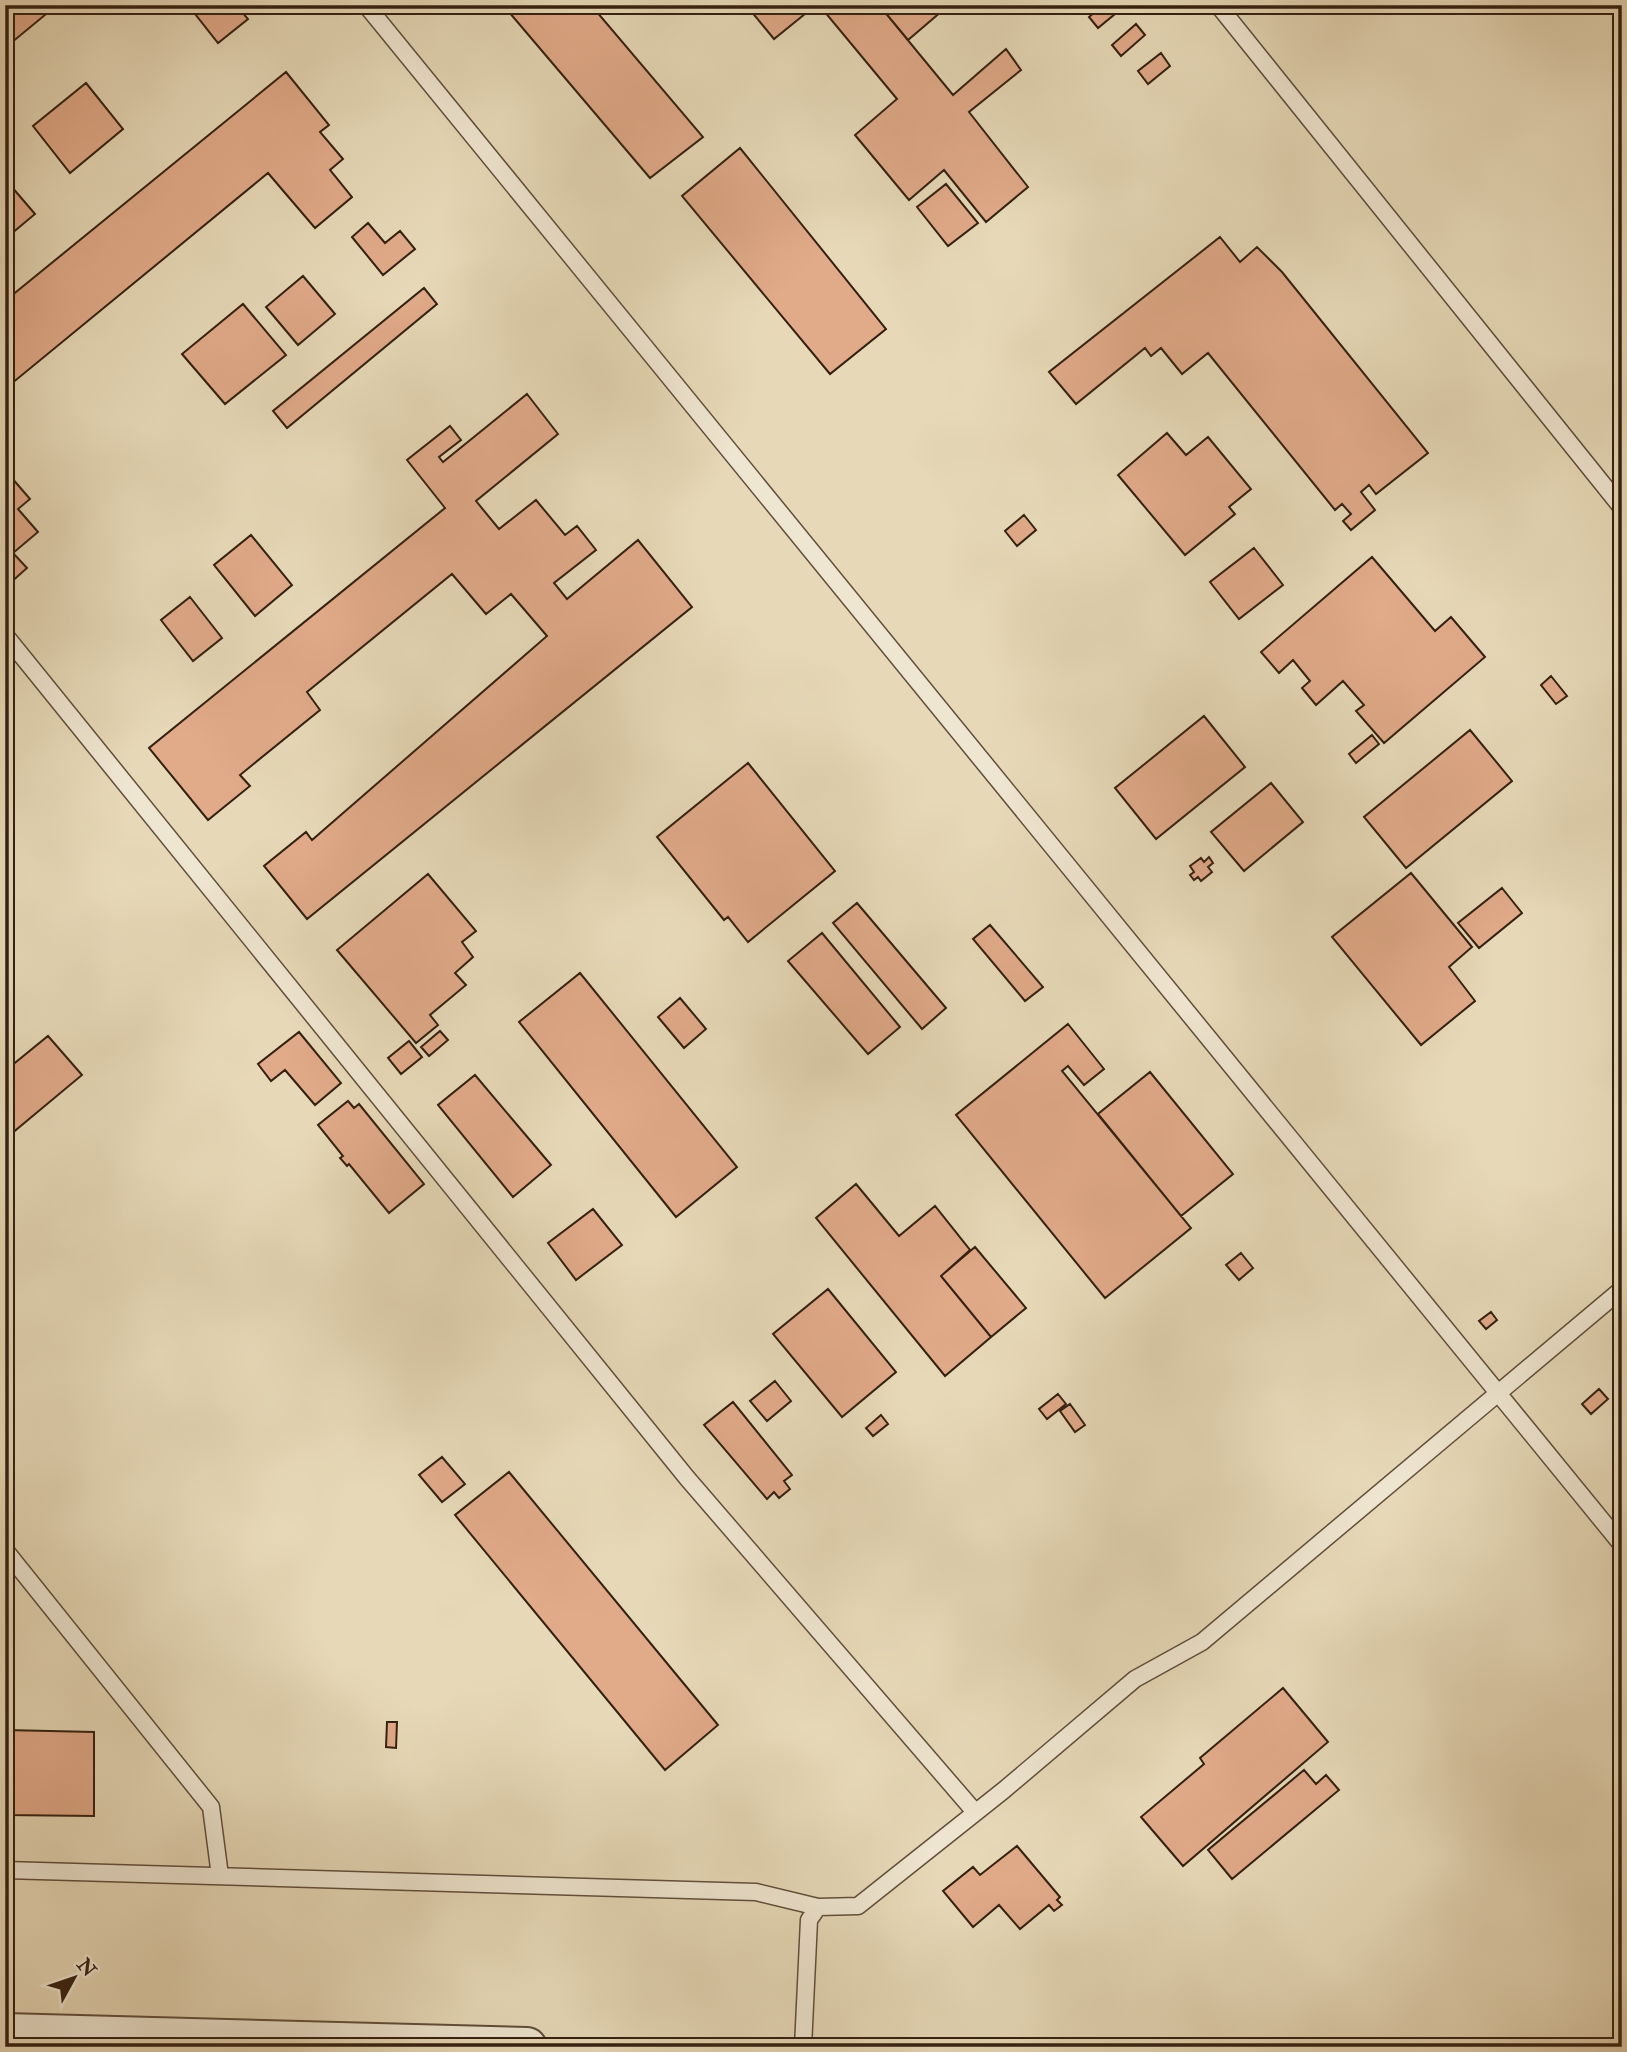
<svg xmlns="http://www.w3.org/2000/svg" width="1627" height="2052" font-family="'IM FELL Double Pica',serif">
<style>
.building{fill:#e1aa89;stroke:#342011;stroke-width:2}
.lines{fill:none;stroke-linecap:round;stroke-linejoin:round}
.service-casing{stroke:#614e3b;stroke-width:19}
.tertiary-casing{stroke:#614e3b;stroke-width:42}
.service{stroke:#efe6d1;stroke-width:16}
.tertiary{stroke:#efe6d1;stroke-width:38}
</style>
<rect width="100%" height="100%" fill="#e7d9b8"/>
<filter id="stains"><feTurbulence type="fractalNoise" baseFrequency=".00286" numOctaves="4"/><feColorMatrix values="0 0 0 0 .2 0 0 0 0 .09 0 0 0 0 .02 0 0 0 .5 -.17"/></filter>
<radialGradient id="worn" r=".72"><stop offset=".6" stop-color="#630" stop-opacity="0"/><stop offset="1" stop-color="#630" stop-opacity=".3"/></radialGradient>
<path class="building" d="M5,5H57L5,48Z
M197,5H236L248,19L218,43L192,10Z
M503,5H591L703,137L650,178Z
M746,5H816L774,39Z
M819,5H879L953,95L1006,49L1021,70L969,112L1028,187L986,222L944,170L909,200L855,135L897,99Z
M879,5H949L908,40Z
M1103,5H1118L1121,9L1098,28L1089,17Z
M1136,24L1145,35L1121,56L1112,45Z
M1161,53L1170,66L1148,84L1138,71Z
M286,72L329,125L320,132L343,159L330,170L352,197L315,228L268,173L5,389V301Z
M86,83L123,129L70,173L33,126Z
M740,148L886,329L830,374L682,196Z
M5,179L35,214L5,239Z
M946,184L978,223L948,246L917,207Z
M368,223L385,243L400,231L415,249L383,275L352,237Z
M1220,237L1240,262L1257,247L1282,272L1428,453L1376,494L1369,485L1361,492L1375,510L1351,530L1343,521L1351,514L1342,504L1335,510L1208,353L1182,374L1161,348L1151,356L1145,348L1076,404L1049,372Z
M303,276L335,314L298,345L266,307Z
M424,288L437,304L287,428L273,411Z
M243,304L286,355L225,404L182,354Z
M527,394L558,434L476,501L499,529L536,500L565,535L577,526L596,550L554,583L567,599L638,540L692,607L307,919L264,866L306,832L312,840L547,636L511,594L486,614L452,574L307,692L320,710L240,775L250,786L208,820L149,748L445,508L407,460L450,426L461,440L439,457L443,462Z
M1167,433L1186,455L1208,437L1251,489L1229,507L1235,514L1185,555L1118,475Z
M5,470L30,499L18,509L38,532L13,553L27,568L9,584L5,579Z
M1024,515L1036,530L1017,546L1005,531Z
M251,535L292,585L255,616L214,565Z
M1254,548L1283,585L1239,619L1210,582Z
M1372,557L1435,631L1451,617L1485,657L1384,743L1356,711L1364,705L1343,681L1316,705L1302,688L1310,681L1293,660L1279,673L1261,652Z
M190,597L222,638L193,661L161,620Z
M1551,676L1567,696L1556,704L1541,685Z
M1204,716L1245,767L1156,839L1115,788Z
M1470,730L1512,781L1406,868L1364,817Z
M1372,735L1379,744L1356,763L1349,754Z
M748,763L835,871L748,942L728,917L724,920L657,837Z
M1271,783L1303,822L1244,871L1211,832Z
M1209,857L1213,863L1208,867L1212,872L1201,881L1198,877L1194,880L1190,875L1194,872L1190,866L1201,858L1204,862Z
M1411,873L1472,947L1449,967L1475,1001L1421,1045L1332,937Z
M428,874L476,931L462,942L473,957L455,973L466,985L430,1015L438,1025L416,1043L337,950Z
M1502,888L1522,913L1479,948L1458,923Z
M857,903L946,1008L922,1029L833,923Z
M990,925L1043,987L1025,1001L973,939Z
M822,933L900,1027L868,1054L788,961Z
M580,973L737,1167L676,1217L519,1022Z
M680,998L706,1029L684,1048L658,1017Z
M1068,1024L1104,1069L1084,1085L1068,1066L1062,1071L1191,1228L1105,1298L956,1115Z
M440,1031L448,1040L429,1056L421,1047Z
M299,1032L341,1083L315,1105L285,1070L271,1081L258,1064Z
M48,1036L82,1075L5,1139V1071Z
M409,1041L422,1057L401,1074L388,1058Z
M1150,1072L1233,1174L1181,1216L1098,1114Z
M475,1075L551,1165L513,1197L438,1105Z
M348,1101L354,1108L359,1104L424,1184L389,1213L349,1164L347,1166L340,1158L343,1156L318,1125Z
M856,1184L899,1236L935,1206L970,1250L941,1276L991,1337L945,1376L816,1218Z
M593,1209L622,1245L576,1280L548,1243Z
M975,1247L1026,1308L991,1337L941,1276Z
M1241,1253L1253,1268L1239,1280L1226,1265Z
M828,1289L896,1372L842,1417L773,1334Z
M1491,1312L1497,1320L1486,1329L1479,1321Z
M775,1381L791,1401L767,1421L750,1401Z
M1599,1389L1608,1399L1591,1414L1582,1404Z
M1058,1394L1066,1404L1047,1419L1039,1409Z
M733,1402L792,1475L784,1481L790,1489L779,1498L774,1492L767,1499L704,1425Z
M1070,1404L1085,1425L1075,1432L1060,1411Z
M881,1415L888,1424L873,1436L866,1428Z
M442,1457L465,1484L442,1502L419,1475Z
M509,1472L718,1725L665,1770L455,1515Z
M1283,1688L1328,1742L1183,1866L1141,1817L1204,1764L1200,1758Z
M387,1722H397L396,1748L386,1747Z
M5,1730L94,1732V1816L5,1815Z
M1304,1770L1316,1784L1326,1775L1339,1790L1232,1879L1208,1850Z
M1017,1846L1060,1897L1057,1900L1062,1905L1054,1911L1049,1905L1020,1929L999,1905L973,1927L943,1891L973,1867L980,1875Z"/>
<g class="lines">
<defs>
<path id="service" d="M366,5L1622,1545
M1218,5L1622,508
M5,635L687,1478L975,1812
M5,1550L211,1807L220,1876
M5,1870L756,1892L818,1907L858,1906L1004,1790L1135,1679L1202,1642L1622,1289
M803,2047L809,1920L818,1907"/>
<path id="tertiary" d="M5,2033L527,2047"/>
</defs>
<use href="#service" class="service-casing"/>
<use href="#tertiary" class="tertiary-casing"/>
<use href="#service" class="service"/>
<use href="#tertiary" class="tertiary"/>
</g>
<rect width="1627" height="2052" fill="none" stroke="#e7d9b8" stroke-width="28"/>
<rect x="7" y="7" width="1613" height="2038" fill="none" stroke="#342011" stroke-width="3.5"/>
<rect x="14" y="14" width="1599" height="2024" fill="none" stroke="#342011" stroke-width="2"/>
<g transform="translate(74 1978) rotate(50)" stroke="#efe6d1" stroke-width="5" paint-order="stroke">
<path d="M0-5L12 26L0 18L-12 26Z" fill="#342011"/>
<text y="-10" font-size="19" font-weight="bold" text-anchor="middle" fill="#342011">N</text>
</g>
<rect width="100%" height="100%" filter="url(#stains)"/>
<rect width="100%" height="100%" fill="url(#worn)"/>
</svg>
